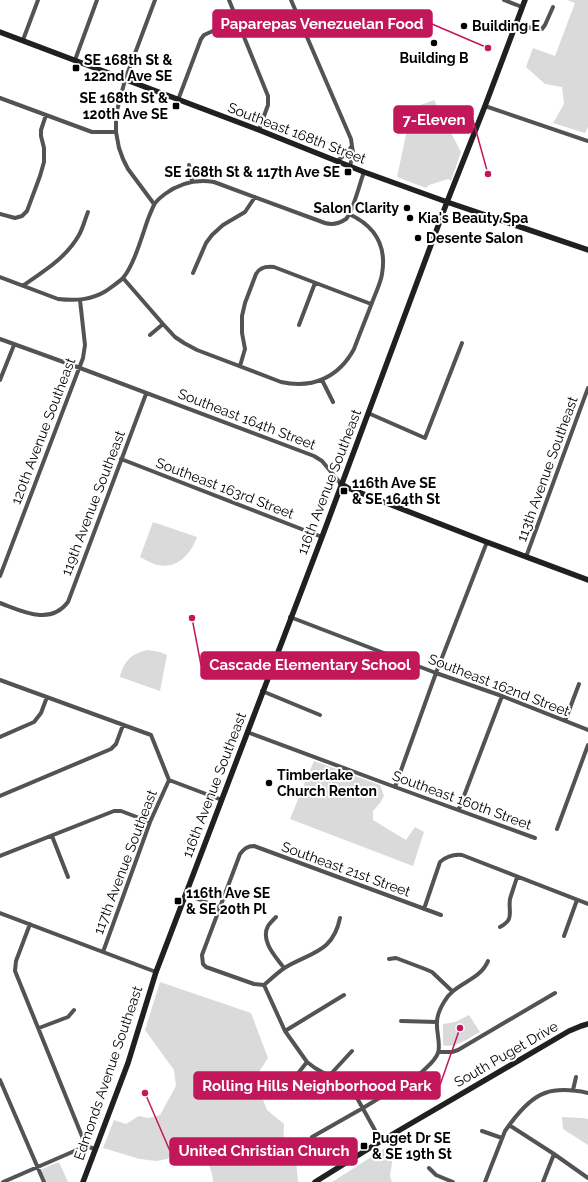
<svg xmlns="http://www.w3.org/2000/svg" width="588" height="1182" font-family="Raleway,sans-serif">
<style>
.green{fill:#dadada}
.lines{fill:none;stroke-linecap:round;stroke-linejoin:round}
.street{stroke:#535353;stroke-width:4}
.secondary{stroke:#202020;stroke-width:5.5}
.poi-dot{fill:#000;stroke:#fff;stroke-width:1.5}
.labels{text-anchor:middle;stroke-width:4;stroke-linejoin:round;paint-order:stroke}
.poi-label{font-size:14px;font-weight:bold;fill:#000;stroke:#fff;text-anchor:start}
.street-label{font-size:14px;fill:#000;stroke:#fff}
.leader{fill:none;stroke:#c2185b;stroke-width:1.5}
.callout-dot{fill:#c2185b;stroke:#fff;stroke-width:1.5}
.callout{fill:#c2185b;stroke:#c2185b;stroke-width:1.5}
.callout-label{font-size:15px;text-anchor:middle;font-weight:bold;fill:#fff}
</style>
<rect width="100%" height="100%" fill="#fff"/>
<path class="green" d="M567,0H588V127L585,133L553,123L564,104L562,87L545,84L526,67L533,48L555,56L575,3Z
M434,100L461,152L451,181L448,179L429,185L426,188L397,177L411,111L415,107Z
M153,522L197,537C190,556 175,571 154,564C149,562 144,559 140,557Z
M147,650L160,652L167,655L160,691L120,677C124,661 131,654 147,650Z
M314,761L380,785L384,796L380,803L373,811V820L406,840L415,827L424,832L413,866L290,819Z
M160,982L251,1013L268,1058L257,1075L258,1087L267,1110L284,1124L283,1152L296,1161L298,1182H213C213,1169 206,1160 198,1151L183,1149L167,1159L156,1161L140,1159L103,1148L114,1120L126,1124L139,1116L148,1118L160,1115L176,1086L174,1070L145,1030Z
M469,1015L480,1032C469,1038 455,1049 443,1045V1024L455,1022Z
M562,1117L583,1118L588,1119V1145L563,1129Z
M390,1145L392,1163L390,1176L392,1182H332Z
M59,1162L68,1182H46L41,1173L42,1169Z"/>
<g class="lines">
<path class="street" d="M229,0L268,96V105L259,130
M291,0L351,139L353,153L350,166
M504,0L522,7
M516,23L534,29H542L545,25L553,7
M23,40L38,0
M75,60L97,0
M0,98L92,132H116
M178,100L201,39L204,35L237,20
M485,106L588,141
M337,161L346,154L352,146
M189,165L192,181
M154,204L128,169L123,159L119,148L116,132V114L125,80L155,0
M0,214L15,218L22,216L27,211L40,176L44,162V148L41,136V130L46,115
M193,273L206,243L212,235L223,225L245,212L255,197
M0,277L58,299C76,301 91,300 106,291C111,287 118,283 123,278C134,265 142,236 148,219C150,214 152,209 154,205C156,201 161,197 165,194C180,183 196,179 214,182L325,223C332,225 340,223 346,219C353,212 360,182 364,172
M123,278L163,324L175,337L184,343L197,350L281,382C313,389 339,377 354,349C360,333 367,316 373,300C376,292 381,282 382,274C387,245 375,226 349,214
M24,285C44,271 66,258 79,235C83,228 85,219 88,212
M299,325L315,283
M150,335L163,324
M0,339L80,368L314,456L322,461L341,484
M240,366L245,349L242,333V316L245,303L256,274C260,267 266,266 274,267L371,304
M0,380L14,345
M322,380L333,402
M368,413L425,438L462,343
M121,459L322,537
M526,557L588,388
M0,576L83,358L85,345L80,300
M0,603C22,611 50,626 68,602L146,394
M290,617L436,673L502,696L588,730
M0,680L151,735L169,780L222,800
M262,691L320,715
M565,721L579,684
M247,732L395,787L535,838
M0,737L34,722L41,713L47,697
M395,787L436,673L487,542
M0,796L111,749L116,744L123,725
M459,809L502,696
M557,829L588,745
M52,836L68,877
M0,856L114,811H121L150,822
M185,894L219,907
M424,909L440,862C447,856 453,854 462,855L588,904
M0,913L156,972
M276,917C273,920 270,923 268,926C260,941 276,957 284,968
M30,924L16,961L15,971L86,1146
M500,927C515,919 508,912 510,899C512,892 515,884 517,877
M564,936L577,900
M103,952L150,822L169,780
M389,959L396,958L425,969L432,972L452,991
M264,985C271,979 278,972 286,967C312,952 333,952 340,918
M401,1021L437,1022
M39,1028L68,1017L74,1010
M285,1031L344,995
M438,1052H452L458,1050L555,993
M329,1076L352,1051
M0,1080L44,1182
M288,1086L307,1062
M573,1090L576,1077
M509,1125L554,1154L588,1178
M482,1131L502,1138
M312,1137L363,1108L422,1072C428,1066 435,1061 438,1053C441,1043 436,1032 437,1022C437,1016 441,1007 444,1002C454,983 480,981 488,961
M381,1141L357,1098L346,1087L329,1076L315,1068L307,1062L285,1031L264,985L254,984L206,967L203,964L202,955L240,854C244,849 247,846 254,846L441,915
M429,1168L436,1175L453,1182
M3,1182L86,1146L95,1149
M485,1182L505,1131C514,1118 530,1098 545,1093C559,1088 574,1090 588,1093
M543,1182L554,1154"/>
<path class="secondary" d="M0,32L259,130L364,172L447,202L588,250
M341,484L348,488L484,541L588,580
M83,1182L128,1063L156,972L322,537L447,202L485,106L525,0
M315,1182L381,1141L569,1031L581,1026L588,1024"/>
</g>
<g class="poi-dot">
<circle cx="464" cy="26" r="4"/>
<circle cx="434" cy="43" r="4"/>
<rect x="72" y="64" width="8" height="8" rx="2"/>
<rect x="172" y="102" width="8" height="8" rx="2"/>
<rect x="344" y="168" width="8" height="8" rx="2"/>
<circle cx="407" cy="208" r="4"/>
<circle cx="410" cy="218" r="4"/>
<circle cx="418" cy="238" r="4"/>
<rect x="340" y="487" width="8" height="8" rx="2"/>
<circle cx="269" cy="783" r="4"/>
<rect x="174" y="897" width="8" height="8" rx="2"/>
<rect x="360" y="1142" width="8" height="8" rx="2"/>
</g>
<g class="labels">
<g class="poi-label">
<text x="472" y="31">Building E</text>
<text x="434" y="63" text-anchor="middle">Building B</text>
<text x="84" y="65">SE 168th St &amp;<tspan x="84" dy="16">122nd Ave SE</tspan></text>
<text x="168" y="103" text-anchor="end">SE 168th St &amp;<tspan x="168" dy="16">120th Ave SE</tspan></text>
<text x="340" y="177" text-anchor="end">SE 168th St &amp; 117th Ave SE</text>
<text x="399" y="213" text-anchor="end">Salon Clarity</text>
<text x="418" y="223">Kia's Beauty Spa</text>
<text x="426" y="243">Desente Salon</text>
<text x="352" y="488">116th Ave SE<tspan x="352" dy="16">&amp; SE 164th St</tspan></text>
<text x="277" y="780">Timberlake<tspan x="277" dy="16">Church Renton</tspan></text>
<text x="186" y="898">116th Ave SE<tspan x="186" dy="16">&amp; SE 20th Pl</tspan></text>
<text x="372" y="1143">Puget Dr SE<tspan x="372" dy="16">&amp; SE 19th St</tspan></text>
</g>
<g class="street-label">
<text transform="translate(297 133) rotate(21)" y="5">Southeast 168th Street</text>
<text transform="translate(247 419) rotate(21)" y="5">Southeast 164th Street</text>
<text transform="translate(43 431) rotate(-69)" y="5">120th Avenue Southeast</text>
<text transform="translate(547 469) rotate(-70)" y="5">113th Avenue Southeast</text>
<text transform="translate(329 482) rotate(-69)" y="5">116th Avenue Southeast</text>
<text transform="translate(225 488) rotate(21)" y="5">Southeast 163rd Street</text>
<text transform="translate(93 503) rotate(-69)" y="5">119th Avenue Southeast</text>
<text transform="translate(499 685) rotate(21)" y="5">Southeast 162nd Street</text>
<text transform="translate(214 785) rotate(-69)" y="5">116th Avenue Southeast</text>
<text transform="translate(462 800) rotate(20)" y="5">Southeast 160th Street</text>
<text transform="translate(125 862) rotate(-69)" y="5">117th Avenue Southeast</text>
<text transform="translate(346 869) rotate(20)" y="5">Southeast 21st Street</text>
<text transform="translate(506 1054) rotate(-30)" y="5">South Puget Drive</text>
<text transform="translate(108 1073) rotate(-71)" y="5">Edmonds Avenue Southeast</text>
</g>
</g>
<path class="leader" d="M488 48L432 24M488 174L473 120M192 618L201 665M460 1028L440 1085M145 1093L170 1151"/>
<g class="callout-dot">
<circle cx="488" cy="48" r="4"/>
<circle cx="488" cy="174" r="4"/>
<circle cx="192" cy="618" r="4"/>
<circle cx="460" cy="1028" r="4"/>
<circle cx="145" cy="1093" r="4"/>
</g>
<g class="callout">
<rect x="213" y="10" width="219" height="27" rx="4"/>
<rect x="394" y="106" width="79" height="27" rx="4"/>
<rect x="201" y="652" width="218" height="27" rx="4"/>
<rect x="194" y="1072" width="246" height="27" rx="4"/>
<rect x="170" y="1138" width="187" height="27" rx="4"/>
</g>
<g class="callout-label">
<text x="322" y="29">Paparepas Venezuelan Food</text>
<text x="434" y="125">7-Eleven</text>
<text x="310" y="670">Cascade Elementary School</text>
<text x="317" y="1091">Rolling Hills Neighborhood Park</text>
<text x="264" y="1156">United Christian Church</text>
</g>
</svg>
